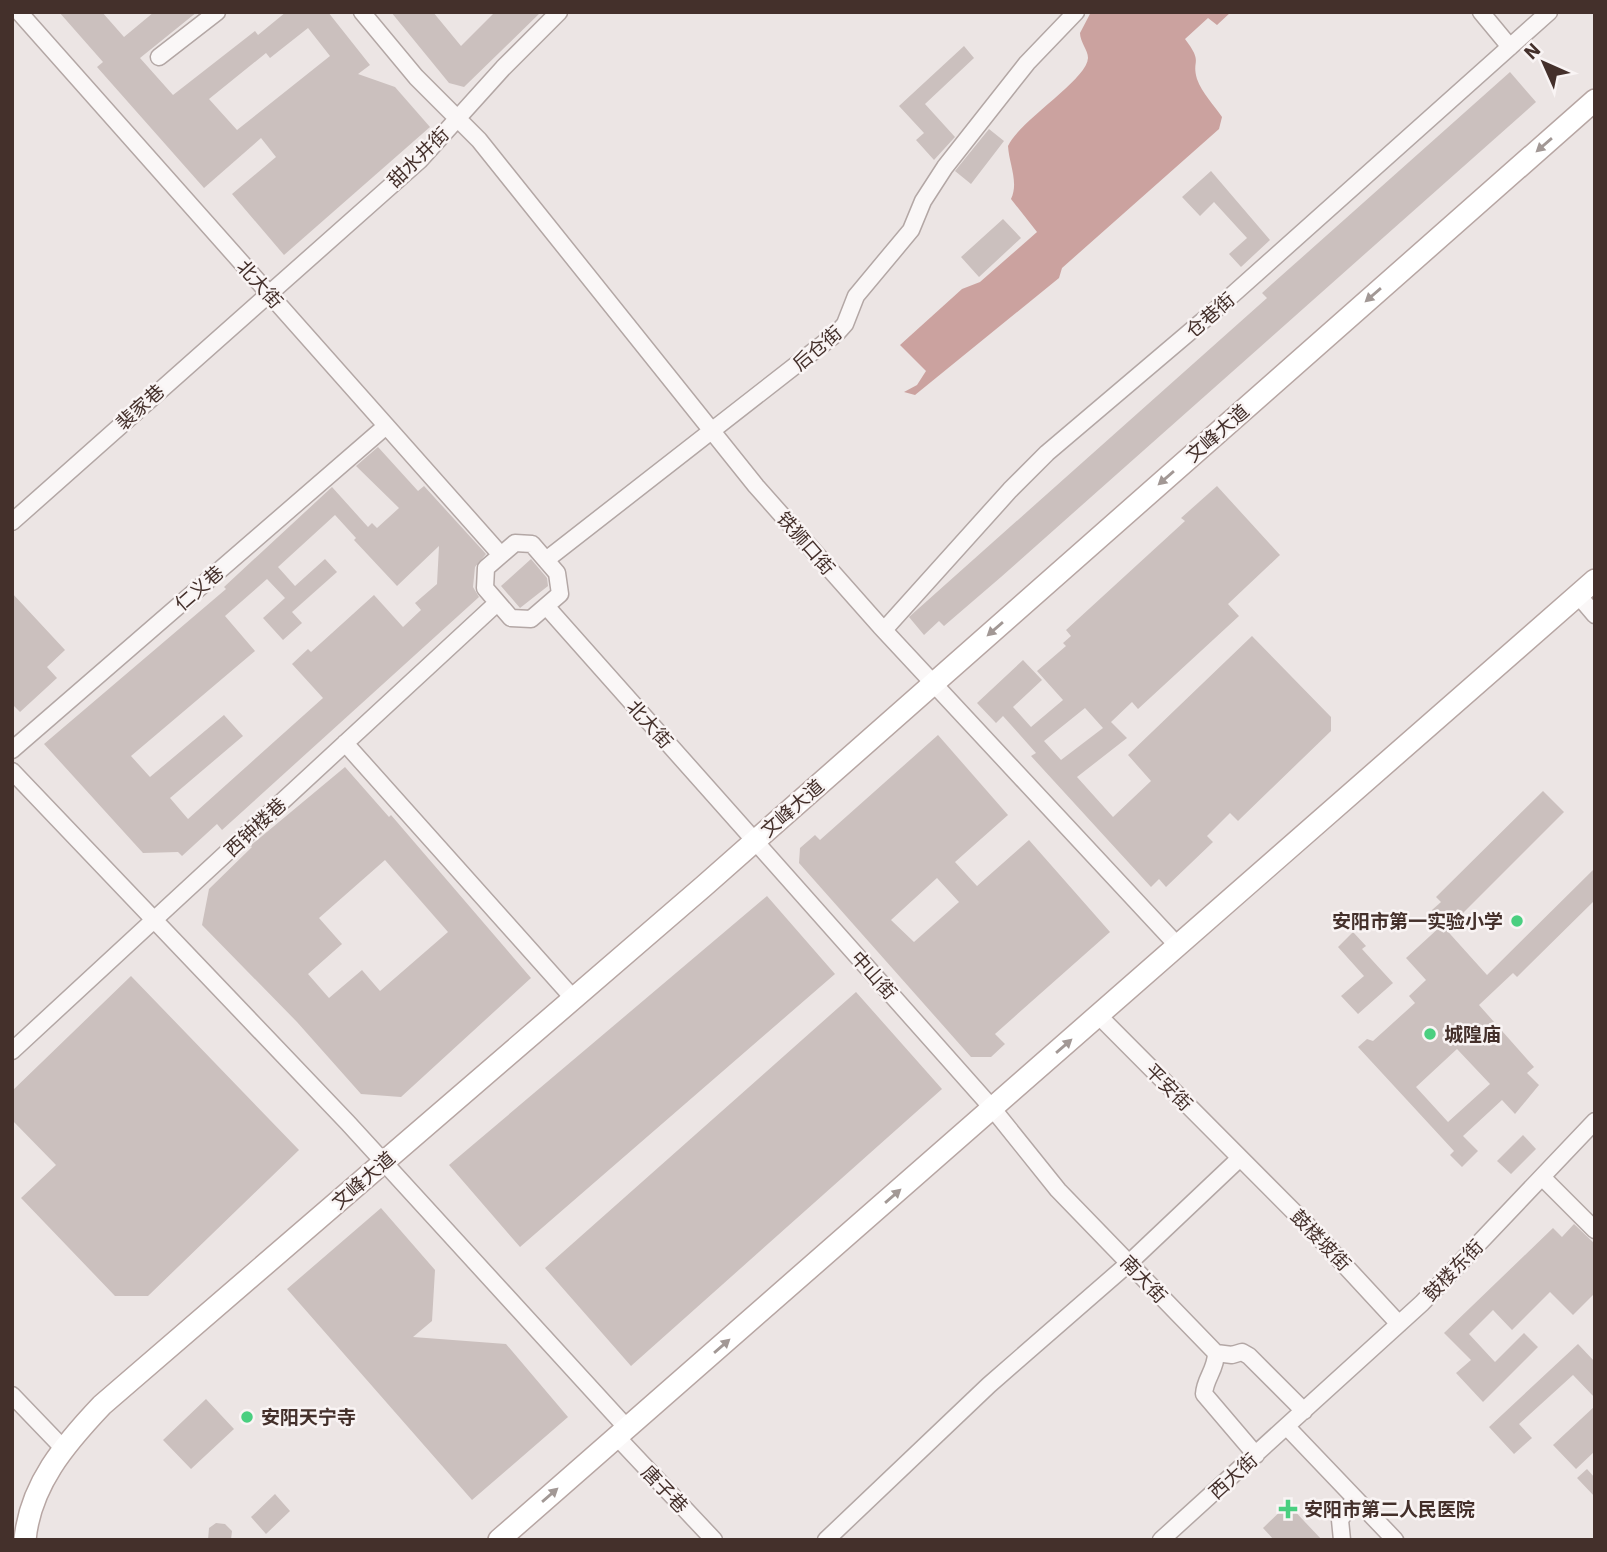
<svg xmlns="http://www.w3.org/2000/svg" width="1607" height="1552" font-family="'IBM Plex Sans','Noto Sans SC',sans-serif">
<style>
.water{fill:#cba29f}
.building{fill:#cbc0be;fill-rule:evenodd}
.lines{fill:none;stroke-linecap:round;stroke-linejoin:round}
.minor-casing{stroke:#b3a7a5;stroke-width:19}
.major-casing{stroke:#b7a6a3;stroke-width:24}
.minor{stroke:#faf7f7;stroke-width:16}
.major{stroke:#fff;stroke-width:21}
.oneway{fill:#a29895}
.poi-dot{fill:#4acf80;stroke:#f9f4f4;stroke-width:2.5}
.labels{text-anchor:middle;stroke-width:5;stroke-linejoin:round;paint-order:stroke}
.street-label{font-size:19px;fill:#44302b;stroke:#f9f4f4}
.poi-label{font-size:19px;font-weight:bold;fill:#44302b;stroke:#f9f4f4;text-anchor:start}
</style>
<rect width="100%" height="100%" fill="#ece5e4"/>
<path class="water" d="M1091,12H1231L1217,25L1208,18L1185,39C1204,64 1191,59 1197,79C1202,93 1214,105 1222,117L1219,129L1062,268L1059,278L915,395L904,392L917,385L926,371L900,345L962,289L980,282L1037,232L1011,199C1019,182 1009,164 1008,146C1020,120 1087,80 1088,58C1088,50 1080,42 1080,33Z"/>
<path class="building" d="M59,12H102L124,37L154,12H197L140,58L173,95L255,31L258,35L286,12H328L370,65L358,74L395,87L430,127L284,255L232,194L276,157L261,138L204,188L97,67L103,62ZM308,28L330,56L237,130L209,99L266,53L270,58Z
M391,12H433L461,46L495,12H541L464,87L449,83Z
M964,46L974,58L925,104L955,137L934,160L916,140L924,133L899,106Z
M1510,72L1536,102L1001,577L944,626L939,621L924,635L909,617L1267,298L1262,293Z
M989,129L1004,141L971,184L955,171Z
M1211,171L1270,240L1241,267L1229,254L1247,238L1214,202L1200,216L1182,197Z
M1003,219L1021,238L979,277L961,257Z
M378,447L418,491L424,486L486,554L475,567L473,587L479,597L222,830L217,824L182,856L178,852L143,853L44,744L226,589L224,587L332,487L368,527L372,523L377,528L399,508L356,466ZM335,515L356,538L354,540L397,586L439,546L437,584L415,603L421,610L403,627L374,595L311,652L308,649L292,664L323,698L188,819L170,798L243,736L224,715L150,777L131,756L255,651L225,616L267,579L285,598L263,618L283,640L302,623L292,612L337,572L325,559L295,586L278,567Z
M1217,486L1280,555L1228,604L1239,616L1138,709L1132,702L1111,722L1127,738L1077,777L1113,817L1151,781L1128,755L1252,636L1331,717V731L1238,821L1230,813L1207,836L1213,842L1166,887L1159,879L1151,887L1031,756L1036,753L1003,716L996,723L977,703L1023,660L1042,680L1013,707L1031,727L1063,700L1037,671L1066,646L1063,643L1071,636L1066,630L1185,521L1181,518ZM1085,708L1103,728L1061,760L1044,741Z
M531,559L547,578L548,586L520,608L501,586Z
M12,593L65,650L47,667L57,678L20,712L12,704Z
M938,735L1008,815L955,862L977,886L1029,840L1110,932L995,1034L1005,1044L991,1057H971L799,863L800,848L815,835L820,840ZM937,878L959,902L914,942L891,920Z
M345,767L389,817L391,815L531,978L401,1097L361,1094L297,1022L202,925L209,889L252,847L250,846ZM385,860L448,932L380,991L362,970L329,998L308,974L342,944L319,918Z
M1543,791L1564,812L1449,927L1432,910L1441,902L1436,897Z
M1595,868V900L1517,977L1513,973L1479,1005L1534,1067L1527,1073L1539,1085L1515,1114L1502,1100L1463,1136L1478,1151L1462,1167L1450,1155L1454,1151L1358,1047L1367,1039L1373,1041L1415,1003L1409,996L1426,980L1406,958L1442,925L1487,975ZM1457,1049L1490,1084L1448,1122L1416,1087Z
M767,896L835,974L520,1247L449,1165Z
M1353,932L1366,946L1362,949L1393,983L1358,1014L1341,996L1364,976L1338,947Z
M131,976L299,1150L148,1296H115L21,1198L56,1165L12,1120V1091Z
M856,992L942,1089L631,1366L545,1268Z
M1523,1135L1536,1149L1511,1174L1497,1161Z
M381,1208L435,1270L432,1321L413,1337L506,1344L568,1417L472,1500L287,1289Z
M1574,1224L1595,1244V1293L1573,1315L1550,1292L1512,1330L1493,1310L1469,1334L1495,1362L1524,1333L1538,1347L1483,1402L1456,1373L1471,1360L1444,1333L1553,1228L1562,1237Z
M1578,1344L1595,1362V1398L1573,1375L1519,1424L1532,1438L1514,1454L1489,1427Z
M206,1399L234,1429L191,1469L163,1440Z
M1595,1406V1451L1576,1469L1553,1445Z
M1587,1469L1595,1478V1497L1577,1478Z
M275,1494L290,1511L266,1534L251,1517Z
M1288,1504L1322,1540H1274L1263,1528Z
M216,1523L225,1524L232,1531L231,1540H208L209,1528Z"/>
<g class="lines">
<defs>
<path id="minor" d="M19,12L501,555
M362,12L416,77L479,140L756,486L880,626L1178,946
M1481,12L1510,47
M159,57L217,12
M12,522L420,160L503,68L559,12
M515,543L532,544L557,573L560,594L531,619L511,618L485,588L486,568Z
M546,560L837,333L845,324L856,296L911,230L923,201L945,167L1027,63L1076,12
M1578,595L1595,615
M546,606L993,1109L1058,1190L1216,1353C1216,1370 1205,1378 1204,1394L1256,1455
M884,630L1010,490L1047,453L1212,313L1549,12
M345,743L573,998
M12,750L386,426
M12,771L348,1123L627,1428
M1099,1016L1312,1230L1399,1324
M12,1051L497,603
M1542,1177L1595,1230
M1216,1353L1232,1355L1242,1352L1249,1356L1304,1411
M12,1395L63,1448
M1287,1427L1395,1540
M617,1437L714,1540
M826,1540L989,1385L1129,1263L1240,1158
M1161,1540L1422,1303L1595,1121
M1342,1540L1340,1520L1355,1498"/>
<path id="major" d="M25,1540C30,1485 65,1444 102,1405L704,886L1595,100
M499,1540L1595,580"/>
</defs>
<use href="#minor" class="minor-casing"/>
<use href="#major" class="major-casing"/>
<use href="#minor" class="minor"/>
<use href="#major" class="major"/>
</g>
<defs><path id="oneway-solid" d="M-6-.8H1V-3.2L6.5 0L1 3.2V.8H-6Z" transform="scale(1.75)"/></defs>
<g class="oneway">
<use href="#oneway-solid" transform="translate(1544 145) rotate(139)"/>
<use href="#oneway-solid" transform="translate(1373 295) rotate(139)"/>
<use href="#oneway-solid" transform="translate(1166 478) rotate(139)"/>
<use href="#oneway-solid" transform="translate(995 629) rotate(139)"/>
<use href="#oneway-solid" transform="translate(1064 1046) rotate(-41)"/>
<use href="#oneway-solid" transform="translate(893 1196) rotate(-41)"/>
<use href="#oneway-solid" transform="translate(722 1346) rotate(-41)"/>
<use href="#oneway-solid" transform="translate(550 1495) rotate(-41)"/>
</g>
<g class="poi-dot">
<circle cx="1517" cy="921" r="7"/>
<circle cx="1430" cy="1034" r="7"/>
<circle cx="247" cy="1417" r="7"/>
<path d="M1284.5 1498.5h7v7h7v7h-7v7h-7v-7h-7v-7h7z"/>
</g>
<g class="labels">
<g class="street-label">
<text transform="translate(418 157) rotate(-44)" y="7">甜水井街</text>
<text transform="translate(260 284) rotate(48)" y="7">北大街</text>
<text transform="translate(1210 315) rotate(-41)" y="7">仓巷街</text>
<text transform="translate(817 348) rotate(-40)" y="7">后仓街</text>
<text transform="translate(140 407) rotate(-42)" y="7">裴家巷</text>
<text transform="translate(1217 433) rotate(-41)" y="7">文峰大道</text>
<text transform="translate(806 543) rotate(49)" y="7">铁狮口街</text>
<text transform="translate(199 588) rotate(-41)" y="7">仁义巷</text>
<text transform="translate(650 724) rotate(48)" y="7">北大街</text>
<text transform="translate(792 808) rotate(-41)" y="7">文峰大道</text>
<text transform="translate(255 827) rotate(-43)" y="7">西钟楼巷</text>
<text transform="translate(874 975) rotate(48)" y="7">中山街</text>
<text transform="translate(1169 1087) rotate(45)" y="7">平安街</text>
<text transform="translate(363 1180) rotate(-41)" y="7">文峰大道</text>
<text transform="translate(1321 1240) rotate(46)" y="7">鼓楼坡街</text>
<text transform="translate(1453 1270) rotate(-46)" y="7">鼓楼东街</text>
<text transform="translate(1144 1279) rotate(46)" y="7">南大街</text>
<text transform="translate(1233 1476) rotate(-42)" y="7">西大街</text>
<text transform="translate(665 1489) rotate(46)" y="7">唐子巷</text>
</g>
<g class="poi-label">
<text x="1503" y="928" text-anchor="end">安阳市第一实验小学</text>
<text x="1444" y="1041">城隍庙</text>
<text x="261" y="1424">安阳天宁寺</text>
<text x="1304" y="1516">安阳市第二人民医院</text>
</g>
</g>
<rect width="1607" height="1552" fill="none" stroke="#44302b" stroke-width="28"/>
<g transform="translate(1544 63) rotate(315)" stroke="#f9f4f4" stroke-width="5" paint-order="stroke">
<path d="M0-5L12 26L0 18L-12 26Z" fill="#44302b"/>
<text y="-10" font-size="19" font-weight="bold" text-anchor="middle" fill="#44302b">N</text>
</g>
</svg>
